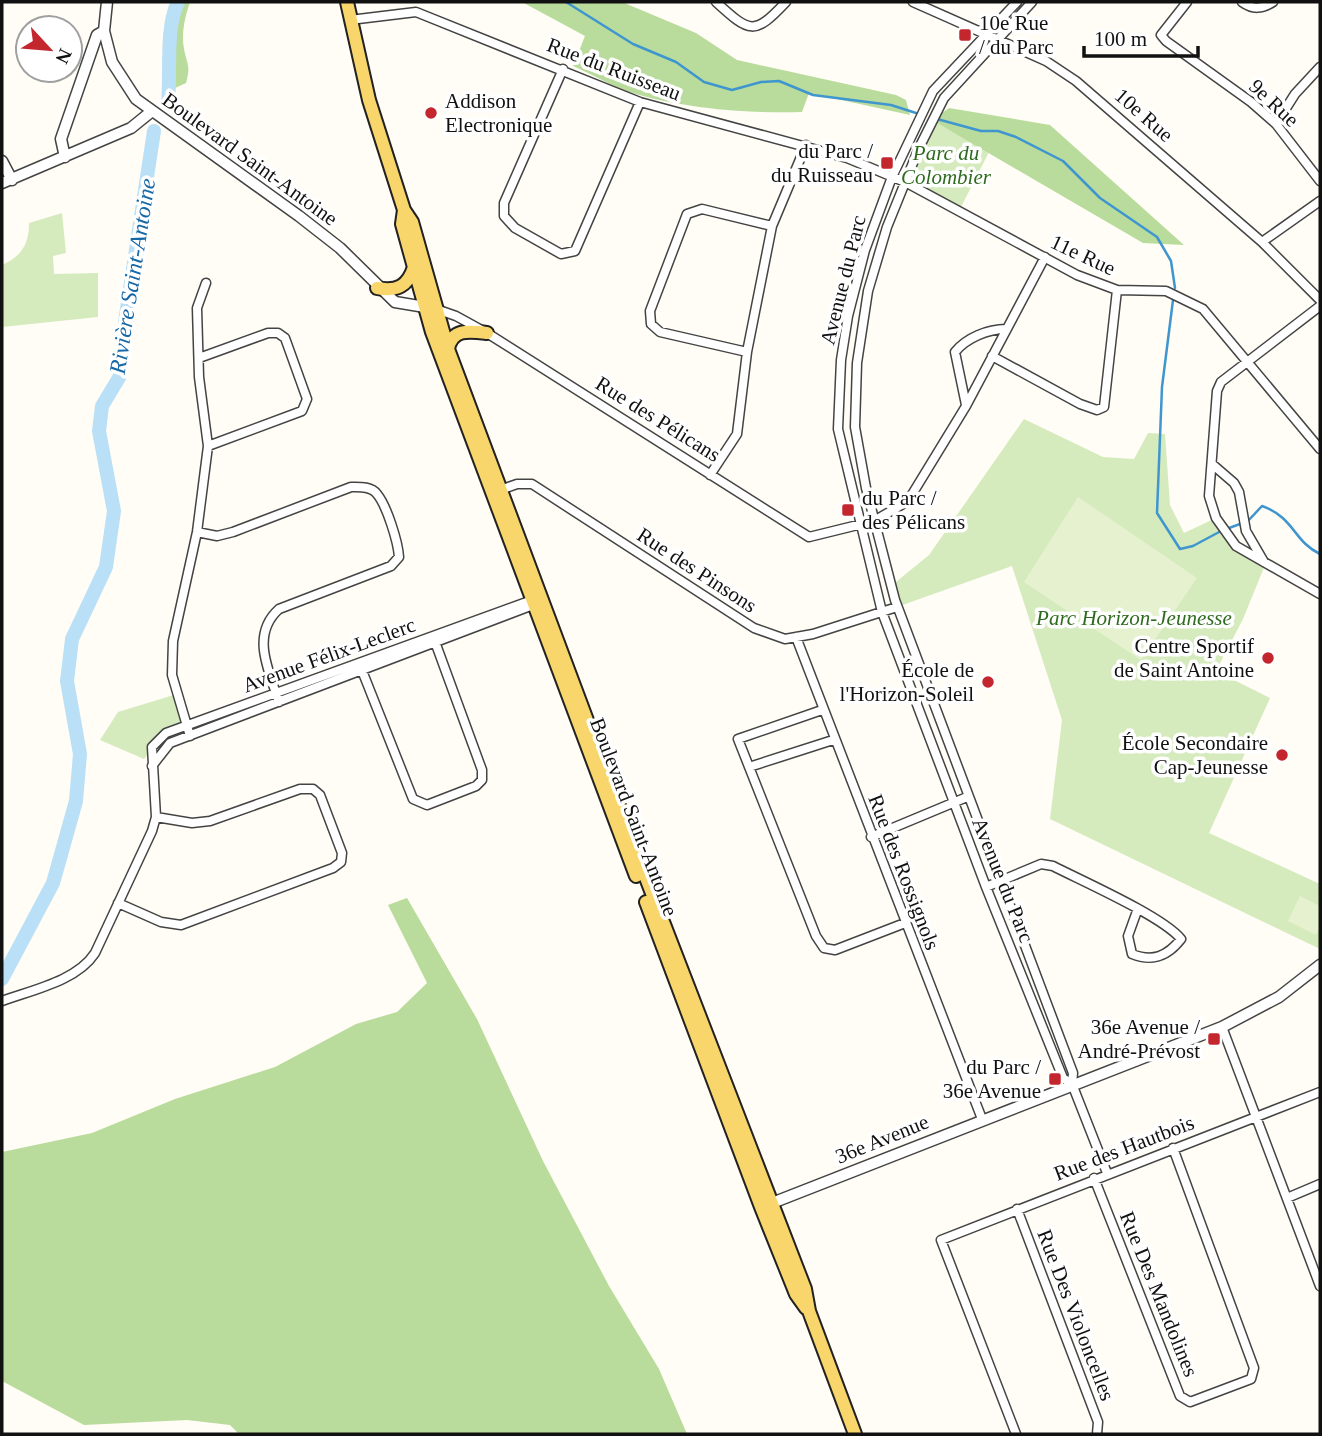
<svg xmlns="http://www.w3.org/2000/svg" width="1322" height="1436" font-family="'Times New Roman',serif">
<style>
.green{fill:#d5ebbd}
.forest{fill:#b9dc9c}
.pitch{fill:#e6f2cf}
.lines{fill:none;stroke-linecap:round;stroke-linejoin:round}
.stream{stroke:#3f96cf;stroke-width:2.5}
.river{stroke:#b9e0f7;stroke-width:14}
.minor-casing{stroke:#444;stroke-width:11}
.tertiary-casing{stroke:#444;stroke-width:13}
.primary-casing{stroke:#222;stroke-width:16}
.minor{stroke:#fff;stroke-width:8}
.tertiary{stroke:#fff;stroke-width:10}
.primary{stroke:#f9d66b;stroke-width:12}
.poi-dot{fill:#c4262e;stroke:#fff;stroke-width:2.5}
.labels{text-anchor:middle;stroke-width:7;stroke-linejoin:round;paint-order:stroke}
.poi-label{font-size:21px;fill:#111;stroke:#fff;text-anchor:end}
.street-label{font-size:21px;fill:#111;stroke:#fff}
.park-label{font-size:21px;font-style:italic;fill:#2f6b1f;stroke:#fff}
.water-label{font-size:23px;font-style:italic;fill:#1768a6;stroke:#fff}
</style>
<rect width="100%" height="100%" fill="#fffdf5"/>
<path class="green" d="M932,120L989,152L959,211L904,182Z
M62,213L66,253L53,256L54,274L98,273V317L2,327V265C22,256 29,244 29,223Z
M1024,419L1103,457L1134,459L1148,433L1165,434L1170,505L1184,533L1216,518L1236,546L1265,565L1243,619L1216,671L1270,698L1209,833L1320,884V949L1050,819L1062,720L1012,566L897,607L891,586L929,555Z
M177,694L187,725L166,733L144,759L100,740L118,712Z"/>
<path class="forest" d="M176,2H190C185,17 181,33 184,49C187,65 191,65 186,83L173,89L172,39Z
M522,2H622L696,33L737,60L896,95L906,100L910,115L809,93L802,112C748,114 673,108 621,89C605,82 589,73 573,66L585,36Z
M949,108L1050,125L1184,245L1143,243L932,120Z
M407,898L477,1019L543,1161L609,1286L659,1369L687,1434H239L230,1425L187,1420L84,1425L2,1381V1152L92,1133L175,1099L275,1067L356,1024L397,1012L427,983L388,905Z"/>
<path class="pitch" d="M1078,497L1197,578L1141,660L1024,582Z
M1300,896L1320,906V927L1316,935L1288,921Z"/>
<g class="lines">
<path class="stream" d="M566,2L633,44L676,62L704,82L732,90L761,82L779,81L813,95L891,105L916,113
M937,119L981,131H998L1016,137L1063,161L1100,198L1157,237L1171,261L1175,288
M1173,300L1162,387L1157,513L1180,549L1193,546L1221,531
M1247,522L1262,506C1295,518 1293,541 1320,554
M1229,528L1240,524"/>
<path class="river" d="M168,103C171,73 165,28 178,2
M2,979L53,883L76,801L80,754L67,681L72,639L106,567L114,511L99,431L102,406L120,376L125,322L154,131"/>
<defs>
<path id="minor" d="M716,2C750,33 754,36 786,2
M913,2L1046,61L1076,81L1262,242L1320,300
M1017,2L933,91L892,177L865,250L848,316L841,360L838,429L882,612L986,887L1063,1078L1072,1084
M1032,2L944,98L919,148L887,227L868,291L857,363L855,427L866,488L895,600L1073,1073L1072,1084L1107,1173
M1187,2L1161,35L1166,41L1251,102L1276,124L1320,181
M1242,2C1253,10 1262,9 1273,2
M350,20L416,12L640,102L847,158L905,182L1077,275L1117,290L1166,291L1203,309L1320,449
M563,69L504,203V216L515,228L561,254L575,251L640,102
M1276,124L1295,94L1320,67
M1262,242L1320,201
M1320,306L1221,382L1217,391L1209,496L1216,518L1236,546L1320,594
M436,309L456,316L487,333L809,537L874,521L908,501L966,406L1045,257
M747,352L660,332L651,324L650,311L687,214L702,209L772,226
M992,356L1080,404L1097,410L1104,407L1117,290
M199,358L268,333H278L285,338L307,399L302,411L208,446
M966,405L955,352C966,338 988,329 1006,329
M1212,464L1234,483L1239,492L1246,531L1264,562
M710,475L737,434L747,352L772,226L806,145
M497,491L517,484H532L754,628L785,639L813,634L897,607
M197,532L217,536L233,532L351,487C359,487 371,486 377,494C387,506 398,542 399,557L391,566L279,609C250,635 269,671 279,702
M796,637L982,1119
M361,668L413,799L427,805L476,786L482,780V770L434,639
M822,710L738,739L816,936L824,948L835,950L905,923
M190,736L172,675L173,641L197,532L208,446L199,377L197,308L206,283
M152,766L170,743L533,605
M749,767L833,740
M871,837L967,797
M986,887L1041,864L1053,866C1082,881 1162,916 1181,939C1167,957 1152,962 1132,954L1128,936L1137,911
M118,903L161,922L181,925L333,868L341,862L342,853L320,795L313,789H300L210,821L192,823L156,817
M2,1001C32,990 77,981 95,953L152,831L156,817L152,747L166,733L535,599
M1222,1027L1320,1286
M1094,1178L1180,1396L1190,1402L1251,1379L1254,1368L1173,1148
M1287,1198L1320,1184
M1017,1209L1098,1422L1097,1434
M1016,1434L941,1240L1320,1092"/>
<path id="tertiary" d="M107,2L104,31L112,62L136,99L299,216L340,248L395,302L431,308
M65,157L61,139L97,35L104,31
M2,161L12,180
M2,183L131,128L152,111
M767,1205L1222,1027L1279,997L1320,965"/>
<path id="primary" d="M347,2L369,100L404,210L412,222L448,349L643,870L805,1289L809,1311L855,1434
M404,210L402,224L432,332L636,876
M377,288C397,292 408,286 414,267
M448,349C452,328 470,331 487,333
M646,902L761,1207L796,1294L806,1308"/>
</defs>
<use href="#minor" class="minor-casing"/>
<use href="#tertiary" class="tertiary-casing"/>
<use href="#primary" class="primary-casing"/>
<use href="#minor" class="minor"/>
<use href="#tertiary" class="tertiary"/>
<use href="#primary" class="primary"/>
</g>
<g class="poi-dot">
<rect x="958" y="28" width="14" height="14" rx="3.5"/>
<circle cx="431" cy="113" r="7"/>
<rect x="880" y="156" width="14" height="14" rx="3.5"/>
<rect x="841" y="503" width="14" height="14" rx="3.5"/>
<circle cx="1268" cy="658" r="7"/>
<circle cx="988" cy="682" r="7"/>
<circle cx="1282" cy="755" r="7"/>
<rect x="1207" y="1032" width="14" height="14" rx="3.5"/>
<rect x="1048" y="1072" width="14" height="14" rx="3.5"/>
</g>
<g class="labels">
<g class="poi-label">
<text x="979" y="30" text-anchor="start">10e Rue<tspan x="979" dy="24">/ du Parc</tspan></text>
<text x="445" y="108" text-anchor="start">Addison<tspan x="445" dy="24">Electronique</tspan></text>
<text x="873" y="158">du Parc /<tspan x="873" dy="24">du Ruisseau</tspan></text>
<text x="862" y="505" text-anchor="start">du Parc /<tspan x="862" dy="24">des Pélicans</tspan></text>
<text x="1254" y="653">Centre Sportif<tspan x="1254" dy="24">de Saint Antoine</tspan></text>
<text x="974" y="677">École de<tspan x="974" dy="24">l'Horizon-Soleil</tspan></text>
<text x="1268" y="750">École Secondaire<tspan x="1268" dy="24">Cap-Jeunesse</tspan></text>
<text x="1200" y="1034">36e Avenue /<tspan x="1200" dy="24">André-Prévost</tspan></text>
<text x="1041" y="1074">du Parc /<tspan x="1041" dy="24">36e Avenue</tspan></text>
</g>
<g class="street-label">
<text transform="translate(614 69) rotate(21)" y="7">Rue du Ruisseau</text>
<text transform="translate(1274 103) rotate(43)" y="7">9e Rue</text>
<text transform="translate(1144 115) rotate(41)" y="7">10e Rue</text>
<text transform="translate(250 159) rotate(36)" y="7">Boulevard Saint-Antoine</text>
<text transform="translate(1083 255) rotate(25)" y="7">11e Rue</text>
<text transform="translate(843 280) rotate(-76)" y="7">Avenue du Parc</text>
<text transform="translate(658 419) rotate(32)" y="7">Rue des Pélicans</text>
<text transform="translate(697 570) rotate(33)" y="7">Rue des Pinsons</text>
<text transform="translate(329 655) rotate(-20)" y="7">Avenue Félix-Leclerc</text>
<text transform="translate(634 817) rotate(69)" y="7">Boulevard Saint-Antoine</text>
<text transform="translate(904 872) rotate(69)" y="7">Rue des Rossignols</text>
<text transform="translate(1003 880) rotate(68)" y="7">Avenue du Parc</text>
<text transform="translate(882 1139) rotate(-22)" y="7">36e Avenue</text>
<text transform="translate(1124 1148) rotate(-21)" y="7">Rue des Hautbois</text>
<text transform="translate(1159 1294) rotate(68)" y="7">Rue Des Mandolines</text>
<text transform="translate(1076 1315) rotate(69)" y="7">Rue Des Violoncelles</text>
</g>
<g class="park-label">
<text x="946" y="160">Parc du<tspan x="946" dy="24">Colombier</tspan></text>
<text x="1134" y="625">Parc Horizon-Jeunesse</text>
</g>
<g class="water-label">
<text transform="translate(132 276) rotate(-81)" y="8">Rivière Saint-Antoine</text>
</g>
</g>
<rect width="1322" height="1436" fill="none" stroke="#111111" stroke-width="7"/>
<g transform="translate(49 49) rotate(116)"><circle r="33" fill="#ffffff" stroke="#a0a0a0" stroke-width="2"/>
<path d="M0-5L12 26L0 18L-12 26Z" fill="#c4262e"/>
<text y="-10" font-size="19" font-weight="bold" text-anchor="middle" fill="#111111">N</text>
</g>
<path d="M1084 46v10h114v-10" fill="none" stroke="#111111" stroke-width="3.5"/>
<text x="1094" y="46" font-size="21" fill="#111111" stroke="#ffffff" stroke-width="5" paint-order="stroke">100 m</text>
</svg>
